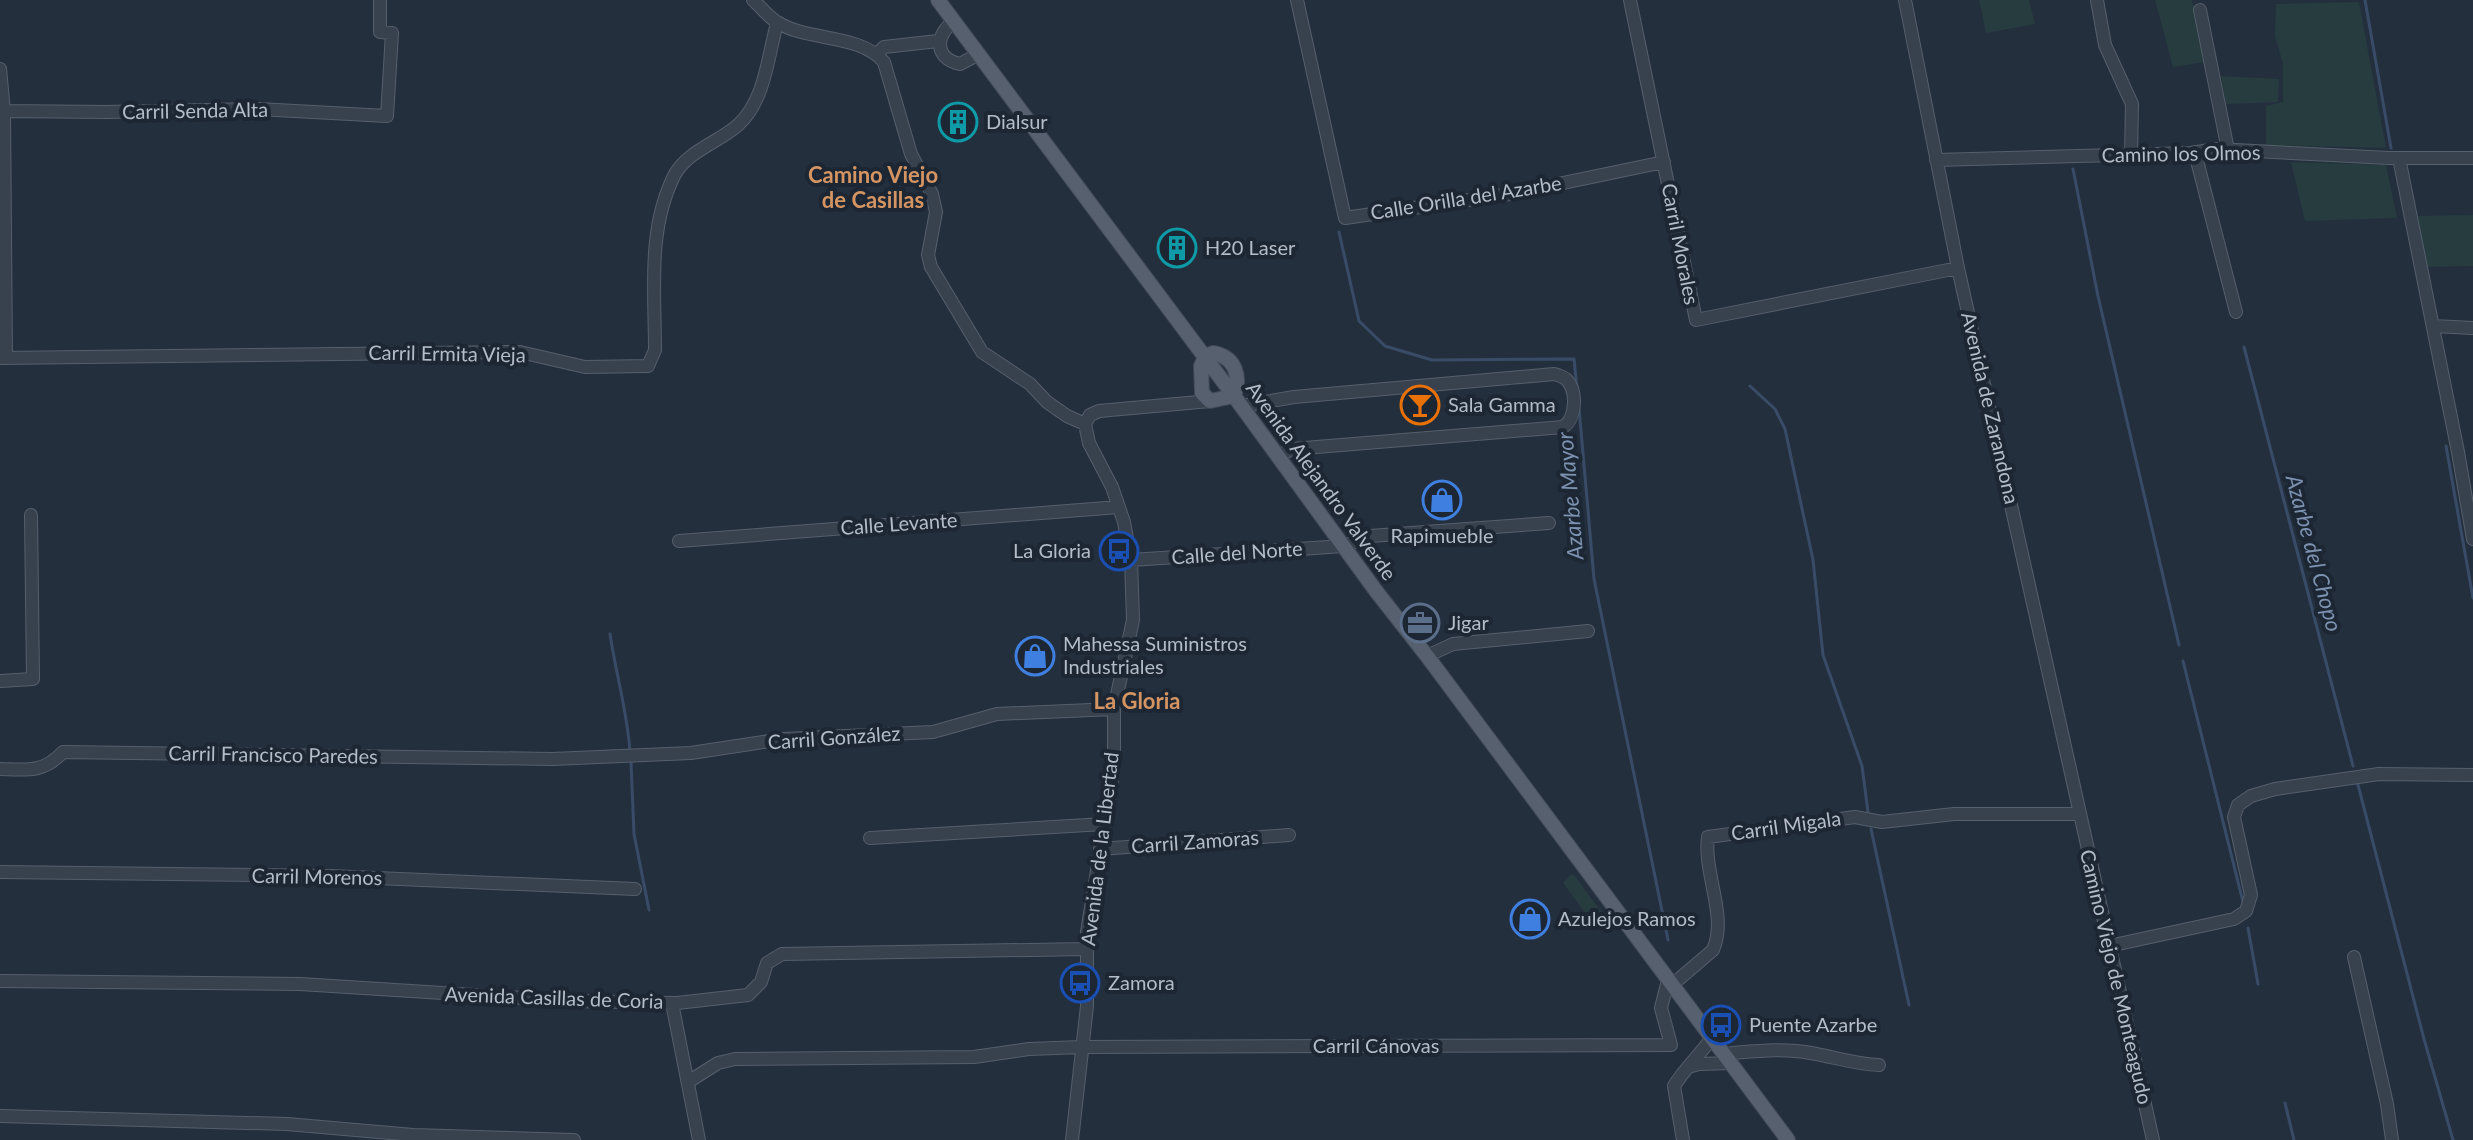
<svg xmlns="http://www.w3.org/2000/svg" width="2473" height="1140" font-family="Lato,sans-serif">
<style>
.green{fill:#263c3f}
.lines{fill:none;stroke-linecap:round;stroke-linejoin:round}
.stream{stroke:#394c67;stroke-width:3}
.minor-casing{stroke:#565f6c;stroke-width:14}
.major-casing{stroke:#414a57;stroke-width:16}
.minor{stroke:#38414e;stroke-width:12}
.major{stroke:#56606e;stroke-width:14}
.labels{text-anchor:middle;stroke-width:8;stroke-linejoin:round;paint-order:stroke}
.street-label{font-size:20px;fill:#b4bcc9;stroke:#1d2633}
.poi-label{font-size:20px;fill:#b4bcc9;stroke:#1d2633;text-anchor:start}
.neighbourhood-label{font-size:22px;font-weight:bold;fill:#d59563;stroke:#1d2633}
.water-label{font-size:22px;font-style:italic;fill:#7c92b1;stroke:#1d2633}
</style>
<rect width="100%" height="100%" fill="#242f3e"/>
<path class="green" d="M1979,0H2029L2035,24L1986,33Z
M2155,0H2192L2205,62L2173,67Z
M2359,2L2386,148L2266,145V106L2283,102V64L2275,36L2276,4Z
M2221,76L2279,79L2278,102L2226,104Z
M2291,162L2386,165L2397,218L2305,221Z
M2473,215V266L2425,267L2415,216Z
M1571,874L1575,876L1605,917L1601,926L1594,925L1563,883Z"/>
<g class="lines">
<path class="stream" d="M2365,0L2391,148
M2073,169L2098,296L2179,645
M1339,232L1359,321L1385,346L1432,360L1574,359L1577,389
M2244,347L2353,766
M1750,386L1775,409L1785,429L1813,560L1823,655L1862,766L1868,812
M1579,408L1594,579L1668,940
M2446,446L2473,598
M610,634C616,674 627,711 630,751
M2183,661L2243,902
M631,762L634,834L649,910
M2357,781L2424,1039L2453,1140
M1871,829L1909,1005
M2248,928L2258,984
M2285,1103L2294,1140"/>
<defs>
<path id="minor" d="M753,0C761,7 768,17 777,22C808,42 859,33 884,62L911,154L932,194L936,212L928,255L931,267L982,352L1030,384L1047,402L1067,416L1085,424
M1297,0L1345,218L1510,194L1664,162
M1630,0L1696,320L1958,268
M1905,0L1958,268L2153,1140
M2097,0L2105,45L2132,104L2131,155
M2200,10L2228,150
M954,21C935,36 934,58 960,64L979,54
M877,54L884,47L938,41
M0,69L4,111L6,358
M4,111L106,112L258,109L387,116L392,33L380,32V0
M2195,153L2236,312
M2399,158L2458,452L2473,539
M1936,160L2191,153L2216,149L2389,158H2473
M2433,326L2473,328
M0,358L520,352L585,367L648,366L655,350C655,292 647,228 675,174C688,151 719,142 738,125C765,101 768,56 777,23
M1242,406L1294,397L1554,374C1556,374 1565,378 1566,379C1578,391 1576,419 1563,427L1292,449L1278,456
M1085,424L1090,415L1099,411L1210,401
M679,541L1119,507
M1131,560L1344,546L1370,536L1549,523
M1427,656L1453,644L1588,631
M0,681L33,679L31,515
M0,769C28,770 43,773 63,752L552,759L691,753L783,739L933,732L997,714L1114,709
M870,838L1104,824
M1100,849L1289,835
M0,872L330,876L635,889
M2109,946L2234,919L2246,911L2251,895L2234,817L2238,805L2251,796L2275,789L2379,774L2473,775
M2354,957L2387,1104L2392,1140
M0,981L300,984L570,1001L677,1003L748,995L761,982L767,963L782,954L1086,949
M1672,985L1713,950C1728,916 1703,873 1708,837L1855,817L1882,822L1954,814H2080
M672,1003L699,1140
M1723,1054C1753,1051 1782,1048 1811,1053C1834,1057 1855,1064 1879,1065
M1688,1067L1699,1064L1730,1063
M688,1082L718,1063L735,1059L974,1057L1029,1049L1082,1047L1671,1045L1661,1008L1668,980
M0,1116L287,1124L413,1135L574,1140
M1072,1140L1087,1006V932L1114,767V709L1133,620L1131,560L1124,522L1112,487L1089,443L1085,424
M1683,1140L1674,1086C1685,1068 1699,1056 1711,1039"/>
<path id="major" d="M938,0L1234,396L1376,591L1427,656L1788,1140
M1213,353C1236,357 1241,377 1234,396L1210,401L1202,393L1201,366L1205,357Z"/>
</defs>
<use href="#minor" class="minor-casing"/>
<use href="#major" class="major-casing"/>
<use href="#minor" class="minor"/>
<use href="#major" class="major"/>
</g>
<defs>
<symbol id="building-ring" viewBox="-11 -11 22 22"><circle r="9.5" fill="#1d2633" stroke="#0f9aa8" stroke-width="1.5"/><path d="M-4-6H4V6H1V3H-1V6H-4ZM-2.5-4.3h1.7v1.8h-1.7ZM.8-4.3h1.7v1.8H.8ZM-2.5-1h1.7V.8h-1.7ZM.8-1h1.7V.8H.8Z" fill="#0f9aa8"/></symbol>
<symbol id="bar-ring" viewBox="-11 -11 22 22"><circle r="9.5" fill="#1d2633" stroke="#e8710a" stroke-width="1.5"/><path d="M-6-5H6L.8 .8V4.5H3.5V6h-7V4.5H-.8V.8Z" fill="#e8710a"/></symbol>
<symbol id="shop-ring" viewBox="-11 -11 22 22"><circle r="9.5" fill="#1d2633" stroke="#3f7fe0" stroke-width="1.5"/><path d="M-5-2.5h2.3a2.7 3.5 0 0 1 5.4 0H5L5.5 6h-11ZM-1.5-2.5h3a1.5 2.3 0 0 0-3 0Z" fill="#3f7fe0"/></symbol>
<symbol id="bus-ring" viewBox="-11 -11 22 22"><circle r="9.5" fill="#1d2633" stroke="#1a4fb4" stroke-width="1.5"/><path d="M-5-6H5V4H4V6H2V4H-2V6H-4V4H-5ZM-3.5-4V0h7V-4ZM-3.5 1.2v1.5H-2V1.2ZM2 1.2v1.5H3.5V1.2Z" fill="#1a4fb4"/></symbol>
<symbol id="office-ring" viewBox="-11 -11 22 22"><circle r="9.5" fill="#1d2633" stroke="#5c6f8a" stroke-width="1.5"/><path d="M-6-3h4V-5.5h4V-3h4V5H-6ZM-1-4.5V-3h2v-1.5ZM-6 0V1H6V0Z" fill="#5c6f8a"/></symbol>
</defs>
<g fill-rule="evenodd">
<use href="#building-ring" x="936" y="100" width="44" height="44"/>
<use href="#building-ring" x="1155" y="226" width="44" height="44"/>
<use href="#bar-ring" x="1398" y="383" width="44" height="44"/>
<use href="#shop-ring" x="1420" y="478" width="44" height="44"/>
<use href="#bus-ring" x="1097" y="529" width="44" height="44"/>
<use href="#office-ring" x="1398" y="601" width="44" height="44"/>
<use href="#shop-ring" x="1013" y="634" width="44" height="44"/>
<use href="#shop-ring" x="1508" y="897" width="44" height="44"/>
<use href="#bus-ring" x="1058" y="961" width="44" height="44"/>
<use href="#bus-ring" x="1699" y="1003" width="44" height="44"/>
</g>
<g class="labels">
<g class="street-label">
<text transform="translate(195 111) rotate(-1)" y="7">Carril Senda Alta</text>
<text transform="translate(2181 154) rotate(-1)" y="7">Camino los Olmos</text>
<text transform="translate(1466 198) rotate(-9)" y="7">Calle Orilla del Azarbe</text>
<text transform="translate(1680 244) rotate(79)" y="7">Carril Morales</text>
<text transform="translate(447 354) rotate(1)" y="7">Carril Ermita Vieja</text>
<text transform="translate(1990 408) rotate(77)" y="7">Avenida de Zarandona</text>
<text transform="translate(1321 481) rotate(54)" y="7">Avenida Alejandro Valverde</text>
<text transform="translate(899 524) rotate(-4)" y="7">Calle Levante</text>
<text transform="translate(1237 553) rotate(-4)" y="7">Calle del Norte</text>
<text transform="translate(834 738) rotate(-4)" y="7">Carril González</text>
<text transform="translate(273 755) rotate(1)" y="7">Carril Francisco Paredes</text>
<text transform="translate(1786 826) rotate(-8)" y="7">Carril Migala</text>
<text transform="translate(1195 842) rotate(-4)" y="7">Carril Zamoras</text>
<text transform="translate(1100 849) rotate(-83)" y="7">Avenida de la Libertad</text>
<text transform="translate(317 877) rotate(1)" y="7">Carril Morenos</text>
<text transform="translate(2116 977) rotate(77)" y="7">Camino Viejo de Monteagudo</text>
<text transform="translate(554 998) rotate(2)" y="7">Avenida Casillas de Coria</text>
<text x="1376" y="1053">Carril Cánovas</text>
</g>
<g class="poi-label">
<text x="986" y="129">Dialsur</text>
<text x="1205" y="255">H20 Laser</text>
<text x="1448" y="412">Sala Gamma</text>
<text x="1442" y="543" text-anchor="middle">Rapimueble</text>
<text x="1091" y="558" text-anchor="end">La Gloria</text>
<text x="1448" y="630">Jigar</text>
<text x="1063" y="651">Mahessa Suministros<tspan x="1063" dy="23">Industriales</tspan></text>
<text x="1558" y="926">Azulejos Ramos</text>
<text x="1108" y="990">Zamora</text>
<text x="1749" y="1032">Puente Azarbe</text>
</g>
<g class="neighbourhood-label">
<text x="873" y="183">Camino Viejo<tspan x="873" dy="25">de Casillas</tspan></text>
<text x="1137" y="709">La Gloria</text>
</g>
<g class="water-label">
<text transform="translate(1570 496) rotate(-95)" y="8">Azarbe Mayor</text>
<text transform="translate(2314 553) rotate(75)" y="8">Azarbe del Chopo</text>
</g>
</g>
</svg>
